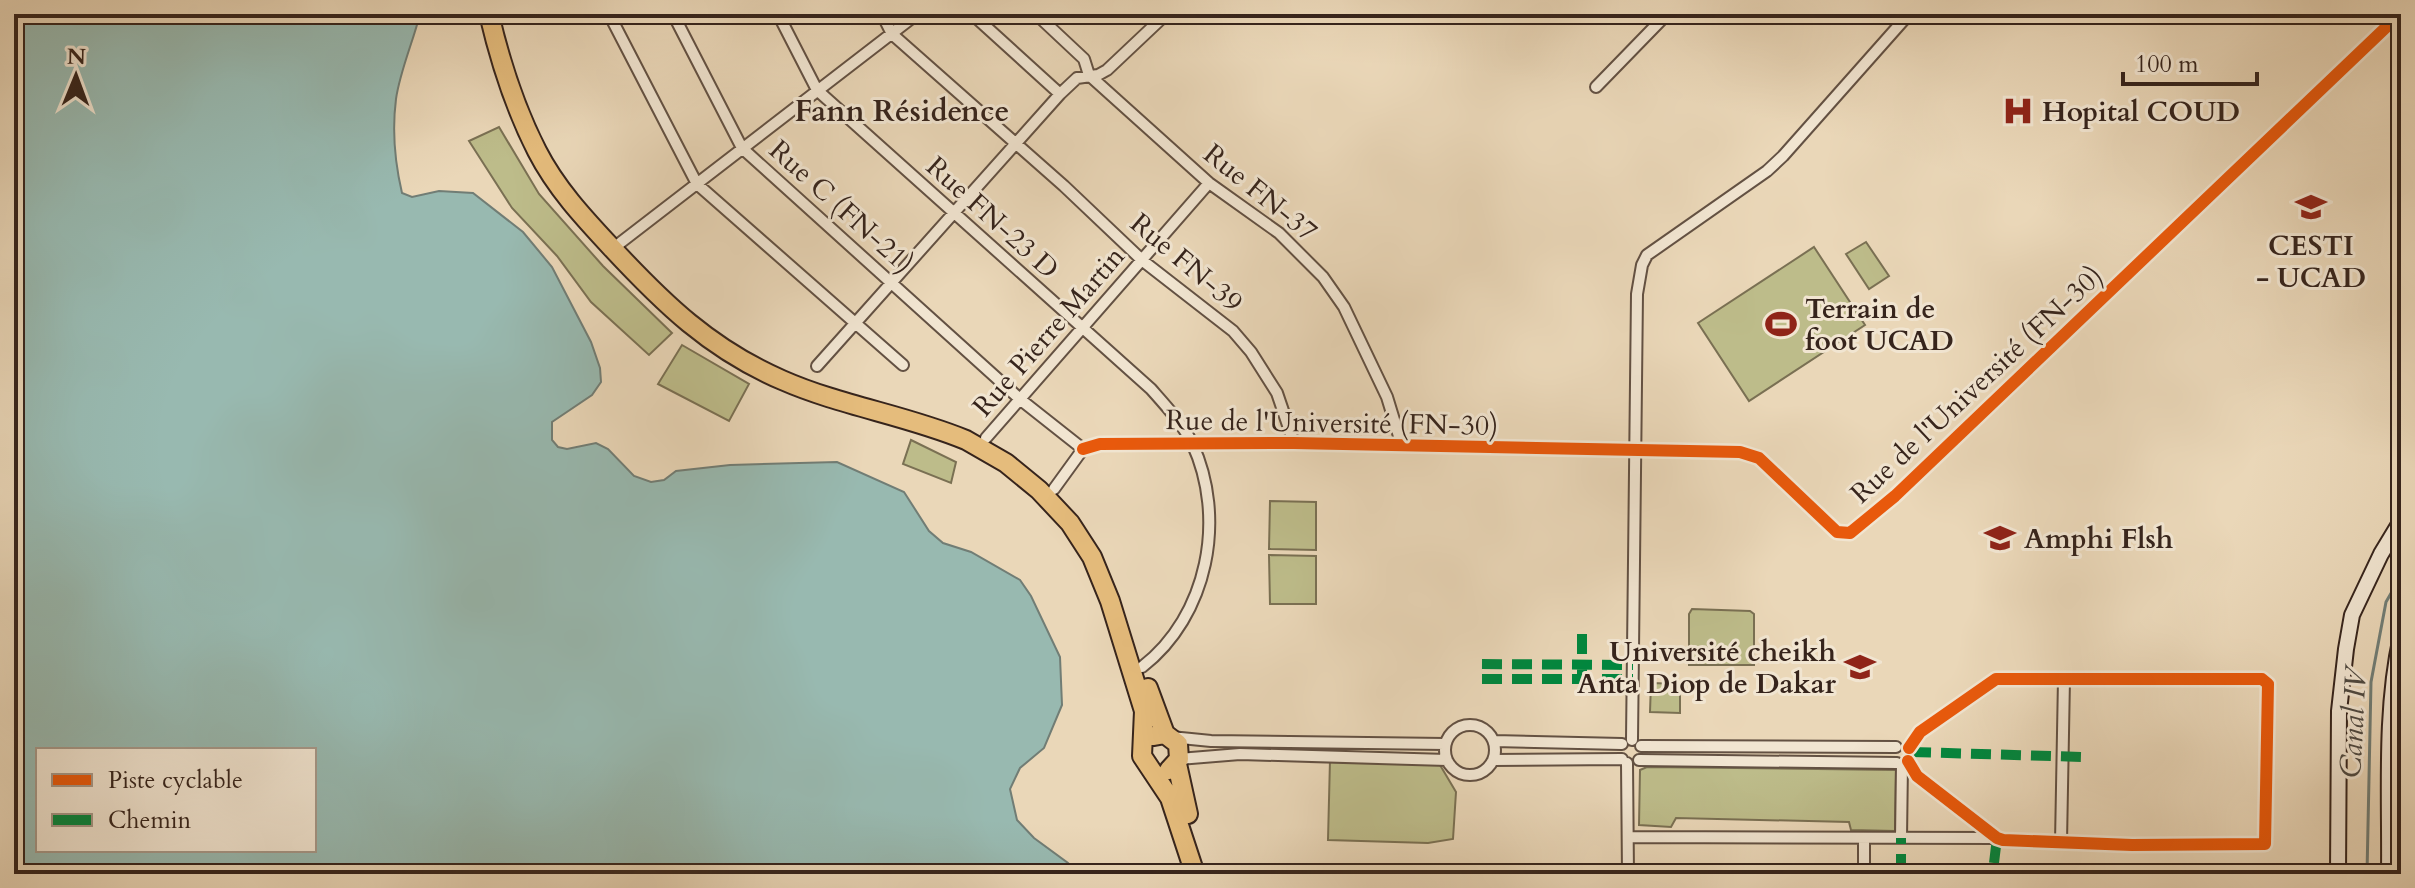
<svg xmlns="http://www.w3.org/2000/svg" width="2415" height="888" font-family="Cardo,serif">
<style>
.green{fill:#bdbc8a;stroke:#7a7053;stroke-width:2}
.water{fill:#98b9b0;stroke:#717d75;stroke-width:2;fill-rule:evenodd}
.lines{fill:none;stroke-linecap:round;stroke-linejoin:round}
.stream{stroke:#717d75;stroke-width:3}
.street-casing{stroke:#635143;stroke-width:14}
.secondary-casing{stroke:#36241c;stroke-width:18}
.highway-casing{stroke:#36241c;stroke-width:22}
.street{stroke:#f1e5d1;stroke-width:10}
.secondary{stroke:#f1e5d1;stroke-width:14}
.highway{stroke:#e5bc7c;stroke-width:18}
.quiet{stroke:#00873e;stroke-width:10;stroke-dasharray:20 10;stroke-linecap:butt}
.cycleway-casing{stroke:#f1e5d1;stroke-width:17}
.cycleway{stroke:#e8590c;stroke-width:12}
.labels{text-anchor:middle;stroke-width:6;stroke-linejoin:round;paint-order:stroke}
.poi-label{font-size:28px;font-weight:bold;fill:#36241c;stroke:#f1e5d1;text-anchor:start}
.street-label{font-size:28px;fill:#36241c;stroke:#f1e5d1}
.neighbourhood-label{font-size:30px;font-weight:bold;fill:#36241c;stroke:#f1e5d1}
.water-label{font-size:30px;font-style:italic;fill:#4e4941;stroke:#f1e5d1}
</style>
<rect width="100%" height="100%" fill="#ead7b8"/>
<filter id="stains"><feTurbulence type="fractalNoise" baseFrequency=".0025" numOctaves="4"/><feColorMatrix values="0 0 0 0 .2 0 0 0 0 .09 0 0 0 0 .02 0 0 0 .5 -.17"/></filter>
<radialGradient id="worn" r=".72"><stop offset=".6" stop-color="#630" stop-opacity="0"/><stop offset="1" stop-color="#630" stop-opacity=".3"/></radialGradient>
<path class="green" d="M499,127L539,194L603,266L672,333L649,355L591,302L557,256L512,208L469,141Z
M1866,242L1889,276L1869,289L1846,254Z
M1814,247L1865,325L1749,401L1698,323Z
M682,345L749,384L729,421L658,384Z
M911,440L956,462L951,483L903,464Z
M1270,501L1316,502V550L1269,549Z
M1269,555L1316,556V604H1270Z
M1692,609L1750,611L1754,614V665H1689V614Z
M1651,683L1680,684V713L1650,712Z
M1330,760L1440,765L1456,792L1453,839L1428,843L1328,840Z
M1647,767L1896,770L1895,831L1851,830L1849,822L1676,818L1671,827L1639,825L1640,770Z"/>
<path class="water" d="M14,14H420C413,42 400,71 396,99C392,130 395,163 402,193L412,197L439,191L473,193L523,232L552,267L591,342L600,368L601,382L592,395L552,422V440L558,447L567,449L596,443L608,449L634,476L651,482L664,480L676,471L730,465L837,462L904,492L929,531L943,543L971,552L1020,580L1031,596L1060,657L1062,705L1044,748L1020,768L1010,789L1017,820L1034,838L1068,863L1076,874H14ZM38,750H314V850H38Z"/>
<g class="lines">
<path class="stream" d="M2367,874L2371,682L2386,602L2401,576"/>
<defs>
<path id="street" d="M609,14L697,184L903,365
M673,14L742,148L1021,400L1083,449
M778,14L817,90L1151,389C1166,406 1182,423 1192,443C1227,518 1208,616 1142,667
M882,14L892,34L1064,186L1143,261L1233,331L1251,352L1277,393L1294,443
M972,14L1060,94
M1036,14L1084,59L1089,75L1209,183L1279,233L1323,277L1344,307L1387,397L1402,446
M1596,87L1667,14
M620,243L917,14
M817,366L1060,94L1077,78L1098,75L1107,70L1161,19L1159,14
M986,438L1209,183
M1083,449L1100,444L1294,443L1740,452L1759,458L1837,532L1850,533L1895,496L2400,14
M1054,489L1083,449
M1445 750a25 25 0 1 1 50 0a25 25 0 1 1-50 0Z
M1171,737L1211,741L1445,744
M1632,740L1637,294L1642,265L1647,255L1767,171L1783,156L1909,14
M1494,741L1622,744
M1641,746L1896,747
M1179,759L1240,754L1447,760
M1493,760L1622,759
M1639,760L1897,763
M1908,761L1917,776L1997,838L2003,840L2132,845L2265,844L2268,684L2262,679H1996L1920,732L1909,748
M1627,763L1628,874
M1629,837L1997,838
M1864,838V874
M1901,838L1902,764
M2061,842L2064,679"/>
<path id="secondary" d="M2338,874L2339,711L2346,649L2352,615L2381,554L2401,521
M2389,874C2390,796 2384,713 2401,636"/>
<path id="highway" d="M489,14C500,61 515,108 537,151C556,188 583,217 611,247C663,303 710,349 782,380C841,406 906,415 966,440L1006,463L1039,490L1070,523L1092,557L1110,601L1144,711L1142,756L1170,798L1195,874
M1148,688L1165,734
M1154,736L1165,734L1178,744L1179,759L1169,770
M1177,764L1188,814"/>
</defs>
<use href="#street" class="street-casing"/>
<use href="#secondary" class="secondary-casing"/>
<use href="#highway" class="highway-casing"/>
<use href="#street" class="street"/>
<use href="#secondary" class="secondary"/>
<use href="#highway" class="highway"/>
<path class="quiet" d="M1582,634V674
M1482,664L1633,665
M1482,679H1633
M1911,752L2083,757
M1994,863L1997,838
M1901,874V838"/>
<defs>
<path id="cycleway" d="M1083,449L1100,444L1294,443L1740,452L1759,458L1837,532L1850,533L1895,496L2400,14
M1908,761L1917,776L1997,838L2003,840L2132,845L2265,844L2268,684L2262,679H1996L1920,732L1909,748"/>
</defs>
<use href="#cycleway" class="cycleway-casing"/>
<use href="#cycleway" class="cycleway"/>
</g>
<defs>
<symbol id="hospital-bare" viewBox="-9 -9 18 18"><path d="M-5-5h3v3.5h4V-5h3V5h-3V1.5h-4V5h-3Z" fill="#8f2418" stroke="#f1e5d1" stroke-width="2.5" paint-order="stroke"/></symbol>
<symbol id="university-bare" viewBox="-9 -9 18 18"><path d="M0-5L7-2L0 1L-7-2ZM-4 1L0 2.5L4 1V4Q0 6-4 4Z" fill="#8f2418" stroke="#f1e5d1" stroke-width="2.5" paint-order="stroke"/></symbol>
<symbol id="stadium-bare" viewBox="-9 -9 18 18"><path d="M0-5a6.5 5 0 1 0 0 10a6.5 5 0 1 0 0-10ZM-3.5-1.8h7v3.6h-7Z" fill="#8f2418" stroke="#f1e5d1" stroke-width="2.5" paint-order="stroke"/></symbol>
</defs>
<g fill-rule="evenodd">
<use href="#hospital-bare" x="1996" y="89" width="44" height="44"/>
<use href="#university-bare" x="2289" y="185" width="44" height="44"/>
<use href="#stadium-bare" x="1759" y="302" width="44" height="44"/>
<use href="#university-bare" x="1978" y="516" width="44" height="44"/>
<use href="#university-bare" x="1838" y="645" width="44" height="44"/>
</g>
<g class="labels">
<g class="poi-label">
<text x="2042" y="121">Hopital COUD</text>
<text x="2311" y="255" text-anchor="middle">CESTI<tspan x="2311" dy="32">- UCAD</tspan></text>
<text x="1805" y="318">Terrain de<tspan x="1805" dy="32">foot UCAD</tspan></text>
<text x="2024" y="548">Amphi Flsh</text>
<text x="1836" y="661" text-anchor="end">Université cheikh<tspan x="1836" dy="32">Anta Diop de Dakar</tspan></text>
</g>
<g class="street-label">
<text transform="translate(1261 192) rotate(39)" y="10">Rue FN-37</text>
<text transform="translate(842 206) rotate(42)" y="10">Rue C (FN-21)</text>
<text transform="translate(993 217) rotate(42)" y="10">Rue FN-23 D</text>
<text transform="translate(1187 262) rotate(40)" y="10">Rue FN-39</text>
<text transform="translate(1048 331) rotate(-49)" y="10">Rue Pierre Martin</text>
<text transform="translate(1976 384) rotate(-43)" y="10">Rue de l'Université (FN-30)</text>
<text transform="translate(1332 422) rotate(1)" y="10">Rue de l'Université (FN-30)</text>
</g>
<g class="neighbourhood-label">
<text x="902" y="121">Fann Résidence</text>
</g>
<g class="water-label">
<text transform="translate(2353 722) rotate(-87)" y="10">Canal IV</text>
</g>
</g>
<rect width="2415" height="888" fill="none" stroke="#ead7b8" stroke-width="48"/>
<rect x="16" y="16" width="2383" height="856" fill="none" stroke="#36241c" stroke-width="4"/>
<rect x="24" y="24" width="2367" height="840" fill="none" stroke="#36241c" stroke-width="2"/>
<rect x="36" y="748" width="280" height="104" fill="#f1e5d1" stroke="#a69889" stroke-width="2"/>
<rect x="52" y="774" width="40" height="12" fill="#e8590c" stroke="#a69889" stroke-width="2"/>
<text x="108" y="788" font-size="24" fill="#36241c">Piste cyclable</text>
<rect x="52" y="814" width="40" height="12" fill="#00873e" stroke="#a69889" stroke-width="2"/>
<text x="108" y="828" font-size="24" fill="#36241c">Chemin</text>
<g transform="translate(76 76) rotate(1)" stroke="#f1e5d1" stroke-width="6" paint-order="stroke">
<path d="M0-6L14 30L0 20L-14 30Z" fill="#36241c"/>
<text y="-12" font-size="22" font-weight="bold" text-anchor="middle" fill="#36241c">N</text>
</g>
<path d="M2123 72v12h134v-12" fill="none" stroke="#36241c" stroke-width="4"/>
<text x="2135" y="72" font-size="24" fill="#36241c" stroke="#f1e5d1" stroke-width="6" paint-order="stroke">100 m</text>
<rect width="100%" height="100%" filter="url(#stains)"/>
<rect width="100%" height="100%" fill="url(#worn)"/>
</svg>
